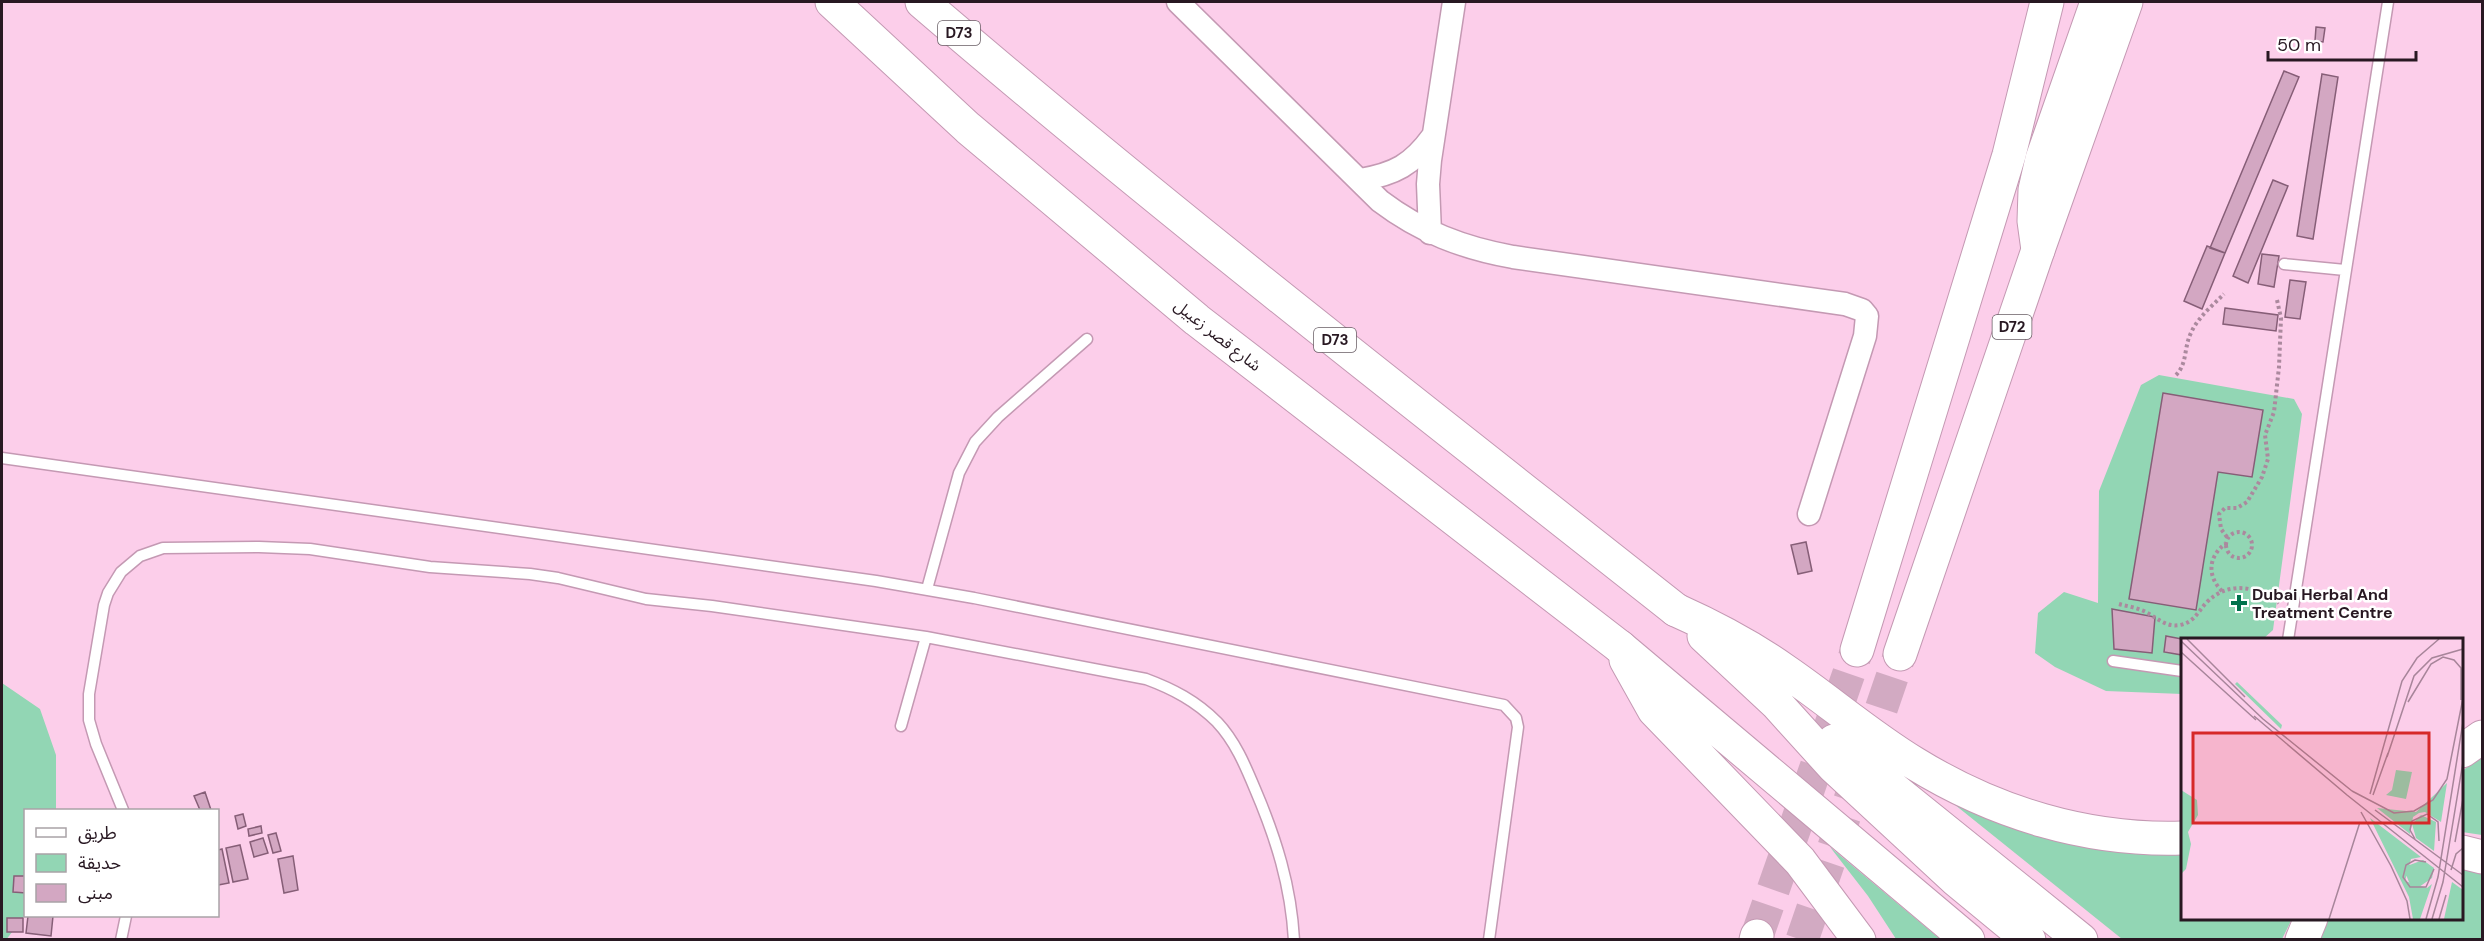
<svg xmlns="http://www.w3.org/2000/svg" width="2484" height="941" font-family="'DM Sans','Noto Sans Arabic',sans-serif">
<style>
.green{fill:#92d6b4}
.building{fill:#d3a7c2;stroke:#865e77;stroke-width:1.5}
.lines{fill:none;stroke-linecap:round;stroke-linejoin:round}
.primary-tunnel{stroke:#d2aac2;stroke-width:33;stroke-dasharray:33 16;stroke-linecap:butt}
.lane-casing{stroke:#c499b3;stroke-width:13}
.street-casing{stroke:#c499b3;stroke-width:25}
.primary-casing{stroke:#c499b3;stroke-width:35}
.highway-casing{stroke:#c499b3;stroke-width:35}
.path{stroke:#ab899e;stroke-width:4;stroke-dasharray:3 3;stroke-linecap:butt}
.lane{stroke:#fff;stroke-width:10}
.street{stroke:#fff;stroke-width:22}
.primary{stroke:#fff;stroke-width:33}
.highway{stroke:#fff;stroke-width:33}
.poi-dot{fill:#00724c;stroke:#fff;stroke-width:2}
.labels{text-anchor:middle;stroke-width:5;stroke-linejoin:round;paint-order:stroke}
.shield{fill:#fff;stroke:#685d64;stroke-width:1.5}
.shield-label{font-size:15px;font-weight:bold;fill:#281822}
.street-label{font-size:16px;fill:#281822;stroke:#fff}
.poi-label{font-size:16px;font-weight:bold;fill:#281822;stroke:#fff;text-anchor:start}
.inset-road{fill:none;stroke:#a7859a;stroke-width:1.5}
.view{fill:#d62828;fill-opacity:0.15;stroke:#d62828;stroke-width:3}
.inset-edge{fill:none;stroke:#281822;stroke-width:3}
</style>
<rect width="100%" height="100%" fill="#fcceea"/>
<path class="green" d="M2159,375L2294,399L2302,414L2273,630L2263,639L2182,640V694L2106,691L2055,667L2035,653L2038,613L2064,592L2098,603L2099,491L2141,385Z
M2,683L40,709L56,755V810H26L25,915L6,940L2,939Z
M2482,756V835L2462,832V771Z
M1939,792L2182,850V918L2292,919L2282,939H2122Z
M1830,847L1940,939H1896L1868,896Z
M2462,864L2482,869V939L2310,940L2322,919L2462,918Z"/>
<path class="building" d="M2316,27L2325,28L2323,42L2315,41Z
M2284,71L2299,77L2225,253L2210,248Z
M2322,74L2338,77L2313,239L2297,236Z
M2273,180L2288,186L2248,283L2233,276Z
M2207,246L2225,253L2202,309L2184,301Z
M2262,254L2279,256L2274,287L2258,284Z
M2290,280L2306,282L2300,319L2285,317Z
M2225,308L2278,315L2276,331L2223,324Z
M2163,393L2263,410L2252,477L2218,472L2196,610L2129,599Z
M1806,542L1812,571L1798,574L1791,545Z
M2112,609L2155,617L2152,653L2114,649Z
M2166,636L2187,640H2182V655L2164,652Z
M205,792L211,810H200L194,796Z
M243,814L246,826L238,829L235,816Z
M261,826L262,833L249,836L248,829Z
M276,833L281,851L273,853L268,835Z
M263,838L268,853L254,857L250,842Z
M240,845L248,879L233,882L226,848Z
M222,849L229,883L218,885V850Z
M293,856L298,890L284,893L278,859Z
M14,876H26V893L13,892Z
M28,916H53L51,936L26,933Z
M7,918H23V932H7Z"/>
<g class="lines">
<path class="primary-tunnel" d="M1757,936L1857,650
M1802,940L1900,654"/>
<defs>
<path id="lane" d="M2284,264L2345,270
M2,458L876,581L974,598L1504,705L1516,718L1518,727L1489,940
M927,589L959,473L975,442L998,417L1087,339
M2288,640L2388,2
M2113,661L2182,671
M901,726L926,637
M123,810L96,744L89,720V694L104,605L108,593L121,572L140,556L163,548L259,547L310,549L430,567L530,574L558,578L646,599L712,606L926,637L1146,679C1173,689 1196,701 1217,722C1235,741 1245,765 1255,789C1276,838 1291,886 1294,940
M121,940L126,916"/>
<path id="street" d="M1178,2L1380,201C1421,232 1463,248 1513,257L1845,304L1862,310L1867,316L1865,336L1809,514
M1360,180C1395,174 1412,165 1433,136
M1430,233L1428,184L1430,160L1454,2"/>
<path id="primary" d="M832,2L968,128L1197,320L1620,647
M922,2C1167,212 1423,410 1676,610
M1857,650L2009,155L2047,2
M1900,654L2038,250L2126,2
M1756,940L1757,936"/>
<path id="highway" d="M2038,250L2034,221L2035,190L2042,159L2097,2
M1676,610C1714,627 1750,646 1784,670C1828,700 1868,735 1914,763C1995,813 2087,841 2182,838
M1704,636L1777,704L1834,767L1955,879L2029,940
M1620,647L1968,940
M1626,660L1654,710L1800,861L1859,940
M1834,741L2081,940
M2462,751L2482,737
M2462,852L2482,857
M2302,940L2311,918"/>
</defs>
<use href="#lane" class="lane-casing"/>
<use href="#street" class="street-casing"/>
<use href="#primary" class="primary-casing"/>
<use href="#highway" class="highway-casing"/>
<path class="path" d="M2176,375C2187,364 2184,349 2190,335C2197,318 2212,306 2224,294
M2226 545a13 13 0 1 1 26 0a13 13 0 1 1-26 0Z
M2227,537L2221,529L2219,514L2225,508H2237L2247,502L2262,477L2268,459L2265,435L2274,412L2279,367L2281,318L2277,300
M2222,591C2207,576 2208,557 2225,544
M2119,604C2126,606 2134,607 2141,610C2155,615 2164,628 2180,625C2195,622 2198,611 2207,602C2229,580 2258,587 2279,603"/>
<use href="#lane" class="lane"/>
<use href="#street" class="street"/>
<use href="#primary" class="primary"/>
<use href="#highway" class="highway"/>
</g>
<path class="poi-dot" d="M2236 594h6v6h6v6h-6v6h-6v-6h-6v-6h6z"/>
<g class="labels">
<g class="shield">
<rect x="938" y="21" width="42" height="24" rx="4.5"/>
<rect x="1992.5" y="315" width="39" height="24" rx="4.5"/>
<rect x="1314" y="328" width="42" height="24" rx="4.5"/>
</g>
<g class="shield-label">
<text x="959" y="38">D73</text>
<text x="2012" y="332">D72</text>
<text x="1335" y="345">D73</text>
</g>
<g class="street-label">
<text transform="translate(1218 335) rotate(38)" y="6">شارع قصر زعبيل</text>
</g>
<g class="poi-label">
<text x="2252" y="600">Dubai Herbal And<tspan x="2252" dy="18">Treatment Centre</tspan></text>
</g>
</g>
<g transform="translate(2181 638)">
<rect width="282" height="282" fill="#fcceea"/>
<path d="M56,44L101,87L100,91L54,46ZM215,132L231,134L225,161L205,157L211,152ZM266,145L260,184L244,174L238,175L232,179L229,196L196,170L235,174ZM0,152L16,162L17,177L7,194L10,206L5,231L0,236ZM240,177L255,184L253,213L235,200L231,186ZM189,180L240,219L230,221L224,243L246,250L251,246L239,281H232L228,259ZM242,222L253,230L251,240L238,249L228,244L224,234L226,228ZM271,244L282,252V281H263Z" fill="#92d6b4"/>
<path class="inset-road" d="M6,1L64,59M0,3L82,81L171,153M0,14L75,82M227,64L250,26L262,19L273,22L280,30V62M73,78L166,157M206,119L233,38L251,20L282,11M171,153L213,175L233,173L252,162L266,141L282,60M189,156L221,43L236,20L258,1M166,157L282,249M192,157L207,115M194,172L282,237M180,174L210,228L226,263L229,281M234,201L229,192L231,183L246,176L257,184L258,203M274,204L282,161M245,224L234,222L225,227L222,239L229,249H245L253,231M270,232L275,216L282,210M148,281L179,184M245,281L257,239L282,84M251,281L262,244L282,124M258,281L265,257"/>
<path class="view" d="M12,95H248V185H12Z"/>
<rect width="282" height="282" class="inset-edge"/>
</g>
<rect width="2484" height="941" fill="none" stroke="#281822" stroke-width="6"/>
<rect x="24" y="809" width="195" height="108" fill="#ffffff" stroke="#a9a3a7" stroke-width="1.5"/>
<rect x="36" y="828" width="30" height="9" fill="#ffffff" stroke="#a9a3a7" stroke-width="1.5"/>
<text x="78" y="839" font-size="18" fill="#281822">طريق</text>
<rect x="36" y="854" width="30" height="18" fill="#92d6b4" stroke="#a9a3a7" stroke-width="1.5"/>
<text x="78" y="869" font-size="18" fill="#281822">حديقة</text>
<rect x="36" y="884" width="30" height="18" fill="#d3a7c2" stroke="#a9a3a7" stroke-width="1.5"/>
<text x="78" y="899" font-size="18" fill="#281822">مبنى</text>
<path d="M2268 51v9h148v-9" fill="none" stroke="#281822" stroke-width="3"/>
<text x="2277" y="51" font-size="18" fill="#281822" stroke="#ffffff" stroke-width="4.5" paint-order="stroke">50 m</text>
</svg>
